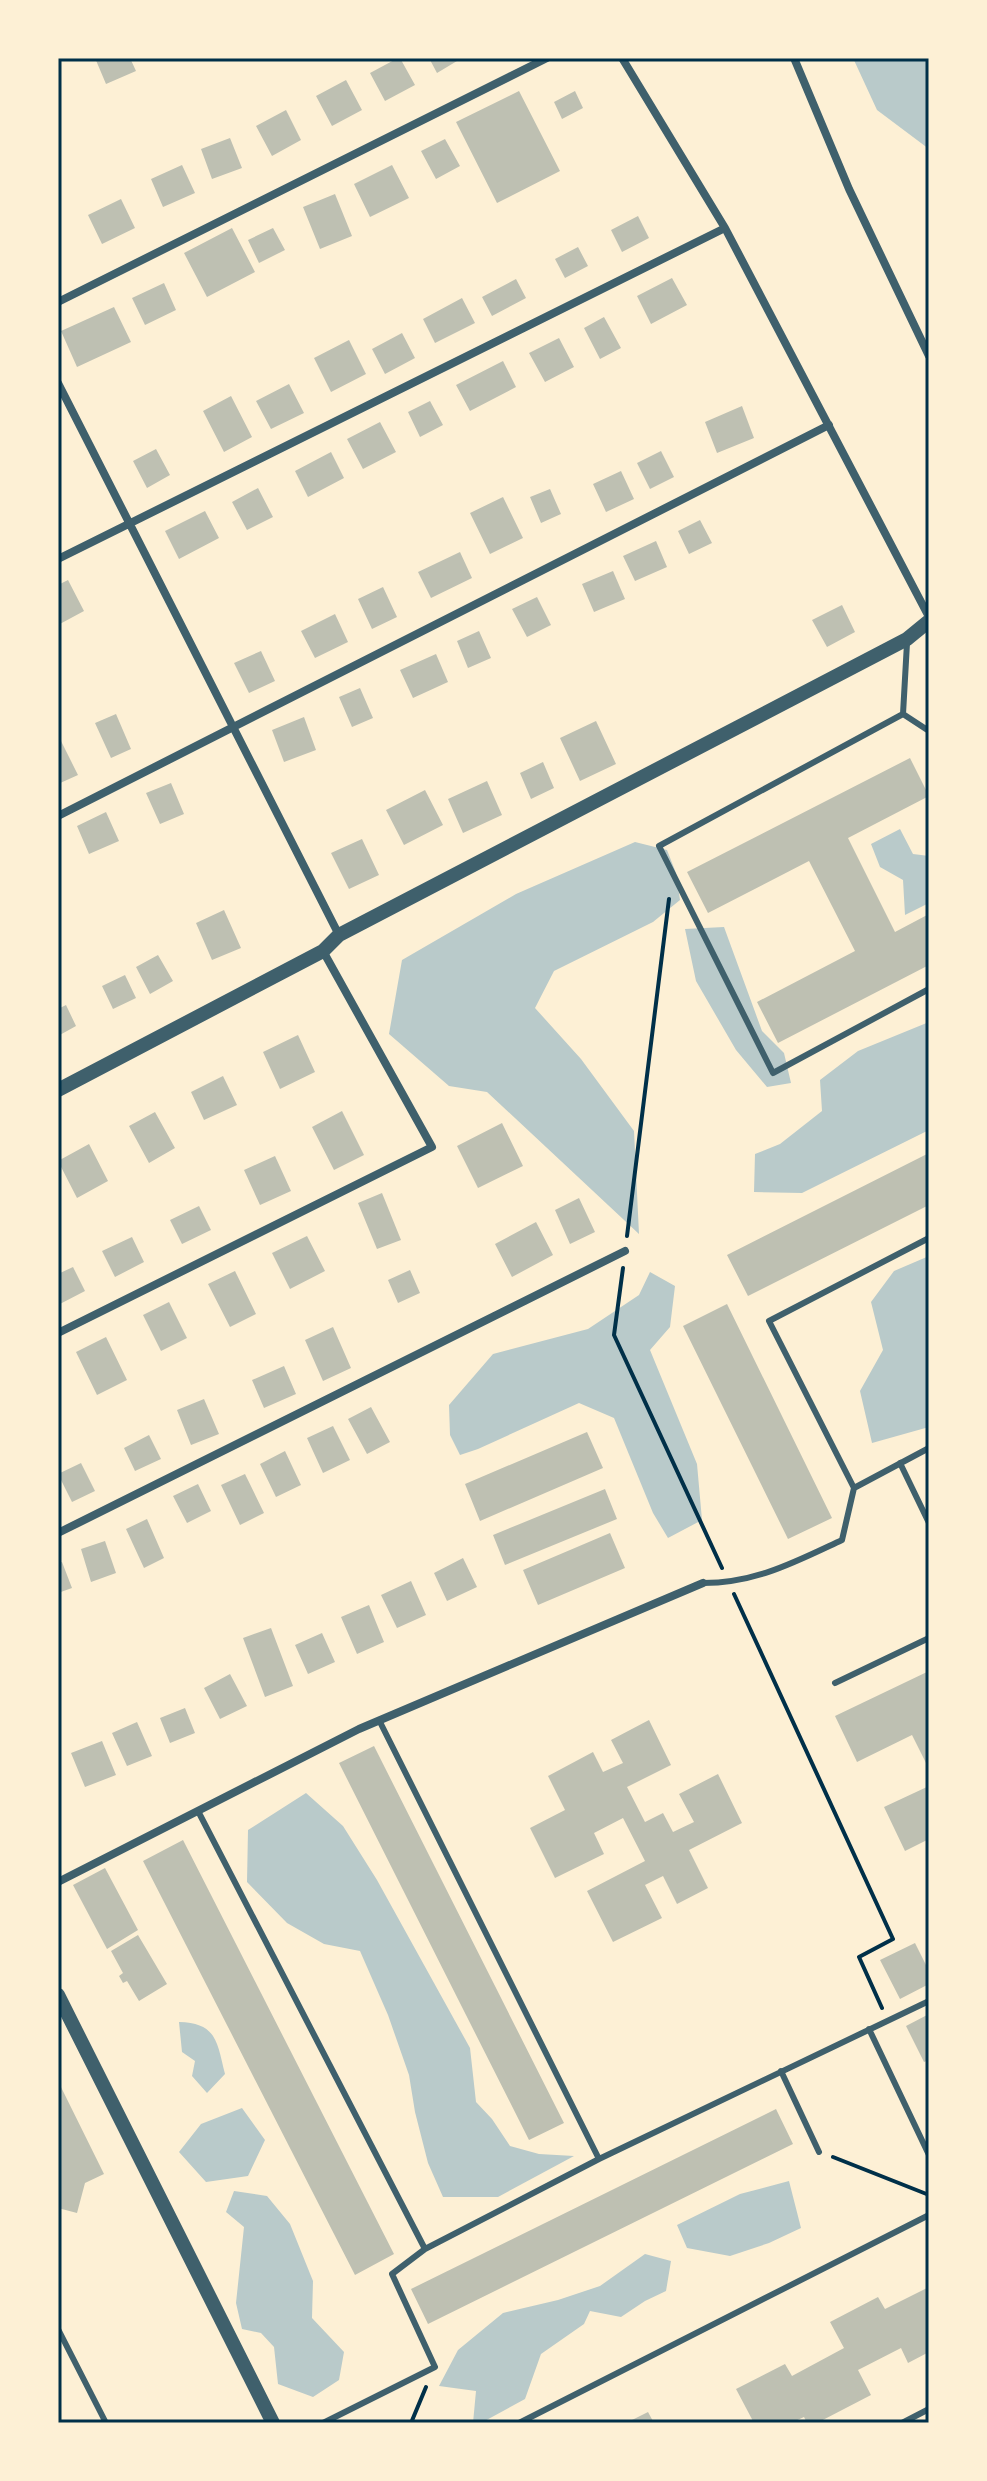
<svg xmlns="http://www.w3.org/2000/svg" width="987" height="2481" font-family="Bitter,serif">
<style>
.green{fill:#b9caca}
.building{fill:#bec0b2}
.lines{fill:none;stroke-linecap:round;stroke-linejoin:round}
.path{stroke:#003049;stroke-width:4}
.service{stroke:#3f606c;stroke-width:6}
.minor{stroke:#3f606c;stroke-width:8}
.tertiary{stroke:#3f606c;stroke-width:14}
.neatline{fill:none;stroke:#003049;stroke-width:3}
</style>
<rect width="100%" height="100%" fill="#fdf0d5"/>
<path class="green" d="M853,58H929V149L877,110Z
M900,829L913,854L929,856V903L905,915L903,880L880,867L871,844Z
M635,842L667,850L676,873L680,900L653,922L554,971L535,1008L581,1059L634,1131L639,1234L487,1092L449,1086L389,1034L402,960L516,894Z
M724,927L762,1031L784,1053L791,1083L767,1087L736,1050L696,981L685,929Z
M929,1022V1130L802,1193L754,1192L755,1154L780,1144L822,1111L820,1080L858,1051Z
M929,1256V1427L872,1443L860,1391L883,1350L871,1302L894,1271Z
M650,1272L675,1286L670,1327L650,1350L697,1464L702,1520L668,1538L653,1513L614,1418L579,1403L478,1449L460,1455L450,1435L449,1405L493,1354L588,1329L639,1295Z
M306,1793L343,1826L377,1880L470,2048L476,2102L492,2119L510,2146L539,2154L574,2156L498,2197H443L428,2163L415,2112L409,2075L388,2015L360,1951L324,1944L287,1923L247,1882L248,1830Z
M179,2022C217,2023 217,2042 225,2074L207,2093L192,2076L195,2061L182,2052Z
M242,2108L265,2140L248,2176L206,2182L179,2152L201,2124Z
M789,2181L801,2228L769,2243L730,2256L687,2248L677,2225L740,2194Z
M234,2191L267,2196L290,2224L313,2281L312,2318L344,2352L339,2380L313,2397L278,2384L274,2347L261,2333L242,2329L236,2303L244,2227L226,2212Z
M645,2254L671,2261L666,2291L645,2301L621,2317L590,2311L584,2324L541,2354L525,2399L481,2423H473L476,2391L439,2386L458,2350L503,2313L558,2300L600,2286Z"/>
<path class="building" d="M95,58H130L136,71L106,84Z
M398,58H400L415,85L385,101L370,73Z
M429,58H462L437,73Z
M346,80L362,110L332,126L316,96Z
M519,91L560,171L497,203L456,122Z
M575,91L583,108L562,119L554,102Z
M286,110L301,140L272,156L256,126Z
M230,138L242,168L212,179L201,149Z
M445,139L460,166L436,179L421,151Z
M182,165L195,193L163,207L151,179Z
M392,165L409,198L370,217L354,184Z
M335,194L352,236L320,249L303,207Z
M121,199L135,228L102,244L88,215Z
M638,216L649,238L622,252L611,230Z
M232,228L255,272L207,297L184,253Z
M273,228L285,250L259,263L248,240Z
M578,247L588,266L565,278L555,259Z
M672,278L687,305L651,324L637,296Z
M516,279L526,298L492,316L482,297Z
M164,283L176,310L145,325L132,298Z
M462,298L475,323L435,343L423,319Z
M114,307L131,342L77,367L61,331Z
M604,317L621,348L600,359L584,328Z
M402,333L415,358L385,374L372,349Z
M559,338L574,367L545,382L529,353Z
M349,340L366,374L331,392L314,358Z
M503,361L516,387L470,411L456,385Z
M289,384L304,413L271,429L256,401Z
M231,396L252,437L224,452L203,411Z
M430,401L443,425L420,437L408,412Z
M742,406L754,438L717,453L705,422Z
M380,422L396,452L363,469L347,439Z
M156,449L170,475L147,488L133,461Z
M661,451L674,477L650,489L637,463Z
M331,452L344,478L308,497L295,471Z
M621,471L634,499L606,512L593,484Z
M258,488L273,517L247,530L232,502Z
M550,489L561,514L541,523L530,497Z
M503,497L523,538L490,554L470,513Z
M205,511L219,538L179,559L165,531Z
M700,520L712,543L689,554L678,531Z
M656,541L667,567L635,581L623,556Z
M460,552L472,578L431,598L418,572Z
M613,571L625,599L594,612L582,584Z
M68,580L84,611L58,625V585Z
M383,587L397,617L372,629L358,599Z
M537,597L551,625L527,637L512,609Z
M842,605L855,632L827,647L812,620Z
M335,614L348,642L315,658L301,631Z
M479,631L491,658L468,668L457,641Z
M261,651L275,681L249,693L234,663Z
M436,654L448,682L413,698L400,670Z
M360,688L373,718L352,727L339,697Z
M116,714L131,749L111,758L95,723Z
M304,717L316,750L284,762L272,730Z
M596,721L616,764L580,781L560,738Z
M58,735L78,775L58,784Z
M910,758L929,796L848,838L895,932L929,914V965L778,1043L757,1002L855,951L809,861L708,913L687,872Z
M543,762L554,788L531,799L520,773Z
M487,781L502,815L463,833L448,799Z
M171,783L184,814L160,824L146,793Z
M425,790L443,825L404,845L386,810Z
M106,812L119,841L89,854L77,826Z
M362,839L379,875L349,889L331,853Z
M224,910L241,948L212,960L196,923Z
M158,955L173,981L150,994L136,967Z
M125,975L136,998L113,1009L102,986Z
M66,1005L76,1026L58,1036V1009Z
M298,1035L315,1072L280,1089L263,1052Z
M223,1076L237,1105L204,1120L191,1092Z
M342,1111L364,1155L334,1170L312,1127Z
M155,1112L175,1148L149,1163L129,1126Z
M502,1123L523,1166L478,1188L457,1146Z
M89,1144L108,1181L77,1198L58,1161Z
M929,1153V1205L748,1296L727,1255Z
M275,1156L291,1191L260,1205L244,1170Z
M382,1193L401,1240L377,1249L358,1203Z
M579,1198L595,1232L570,1244L555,1210Z
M199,1206L211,1230L182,1244L170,1220Z
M536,1222L553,1255L512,1277L495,1244Z
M307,1236L325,1271L290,1289L272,1253Z
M132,1237L144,1262L115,1277L102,1251Z
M73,1267L85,1291L58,1305V1274Z
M410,1270L420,1293L398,1303L388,1280Z
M235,1271L256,1314L230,1327L208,1284Z
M169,1302L187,1338L161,1351L143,1315Z
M727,1304L832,1518L788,1539L683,1326Z
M333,1327L351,1368L323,1381L305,1340Z
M106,1337L127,1380L97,1395L76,1352Z
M284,1366L296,1394L264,1408L252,1380Z
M204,1399L219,1434L191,1445L177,1410Z
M371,1407L390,1442L367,1454L348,1419Z
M333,1426L350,1460L323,1473L307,1438Z
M587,1432L603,1468L480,1521L465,1484Z
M149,1435L161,1459L135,1471L124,1448Z
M285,1451L301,1485L276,1497L260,1464Z
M81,1463L95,1491L72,1502L58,1474Z
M245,1474L264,1513L240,1525L221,1485Z
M198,1484L211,1511L187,1523L173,1496Z
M605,1489L617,1519L505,1565L493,1535Z
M147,1519L164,1558L144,1568L126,1529Z
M610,1533L625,1568L538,1605L523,1570Z
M105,1541L116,1573L91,1582L81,1549Z
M463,1558L477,1587L447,1601L434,1573Z
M62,1562L72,1588L58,1593V1563Z
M411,1581L426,1615L397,1628L381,1595Z
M369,1605L384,1642L357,1654L341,1617Z
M271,1628L293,1686L265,1697L243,1638Z
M322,1633L335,1662L308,1674L295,1645Z
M929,1671V1769L912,1735L857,1762L835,1716Z
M230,1674L247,1706L220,1719L204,1688Z
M185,1708L195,1733L170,1743L160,1718Z
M649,1720L671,1765L627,1787L645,1822L663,1813L673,1832L694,1822L679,1794L718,1774L742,1823L689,1850L708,1888L677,1904L663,1876L645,1885L662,1918L613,1942L587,1891L645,1861L623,1818L594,1833L604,1854L555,1878L530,1828L565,1810L548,1776L593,1752L603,1772L623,1763L611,1740Z
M137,1722L152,1756L127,1766L112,1733Z
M102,1741L116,1775L85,1787L71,1753Z
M374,1746L564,2123L529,2140L339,1763Z
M929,1786V1839L905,1851L884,1807Z
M183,1840L394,2254L355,2275L143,1861Z
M105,1868L138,1930L107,1949L73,1885Z
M138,1935L167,1984L139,2001L127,1981L123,1983L119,1976L123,1973L111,1951Z
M915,1943L929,1971V1984L900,1999L880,1960Z
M929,2014V2060L924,2062L906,2026Z
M58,2081L104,2174L85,2183L77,2213L58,2208Z
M776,2109L793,2144L428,2324L411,2289Z
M929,2287V2352L908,2363L901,2348L858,2370L871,2395L817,2423H807L804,2417L791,2423H754L736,2389L785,2364L792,2376L844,2348L830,2322L878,2297L885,2309Z
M648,2412L654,2423H626Z"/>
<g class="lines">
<path class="path" d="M627,1236L669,899
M623,1268L614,1335L722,1568
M734,1594L893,1939L859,1957L882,2008
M833,2157L929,2195
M411,2423L426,2387"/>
<path class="service" d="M907,643L903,714L659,846L773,1073L929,989
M903,714L929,731
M900,1463L929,1523
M854,1488L769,1321L929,1238
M703,1583C756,1583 795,1562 842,1540L854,1488L929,1448
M835,1683L929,1638
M198,1811L425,2249
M869,2029L929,2155
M781,2071L819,2152
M599,2159L929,2001
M58,2329L106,2423
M323,2423L435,2367L392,2274L425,2249L599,2159L379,1720
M519,2423L929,2215
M902,2423L929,2409"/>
<path class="minor" d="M622,58L725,228L929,617
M794,58L849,189L929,356
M58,302L547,58
M58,383L339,935
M58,559L725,228
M58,816L829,425
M58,1333L432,1147L323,951
M58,1533L625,1251
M58,1882L359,1729L703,1583"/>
<path class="tertiary" d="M58,1090L323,951L339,935L907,639L929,621
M58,1995L273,2423"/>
</g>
<rect width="987" height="2481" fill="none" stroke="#fdf0d5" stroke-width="120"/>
<rect x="60" y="60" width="867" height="2361" class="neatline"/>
</svg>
